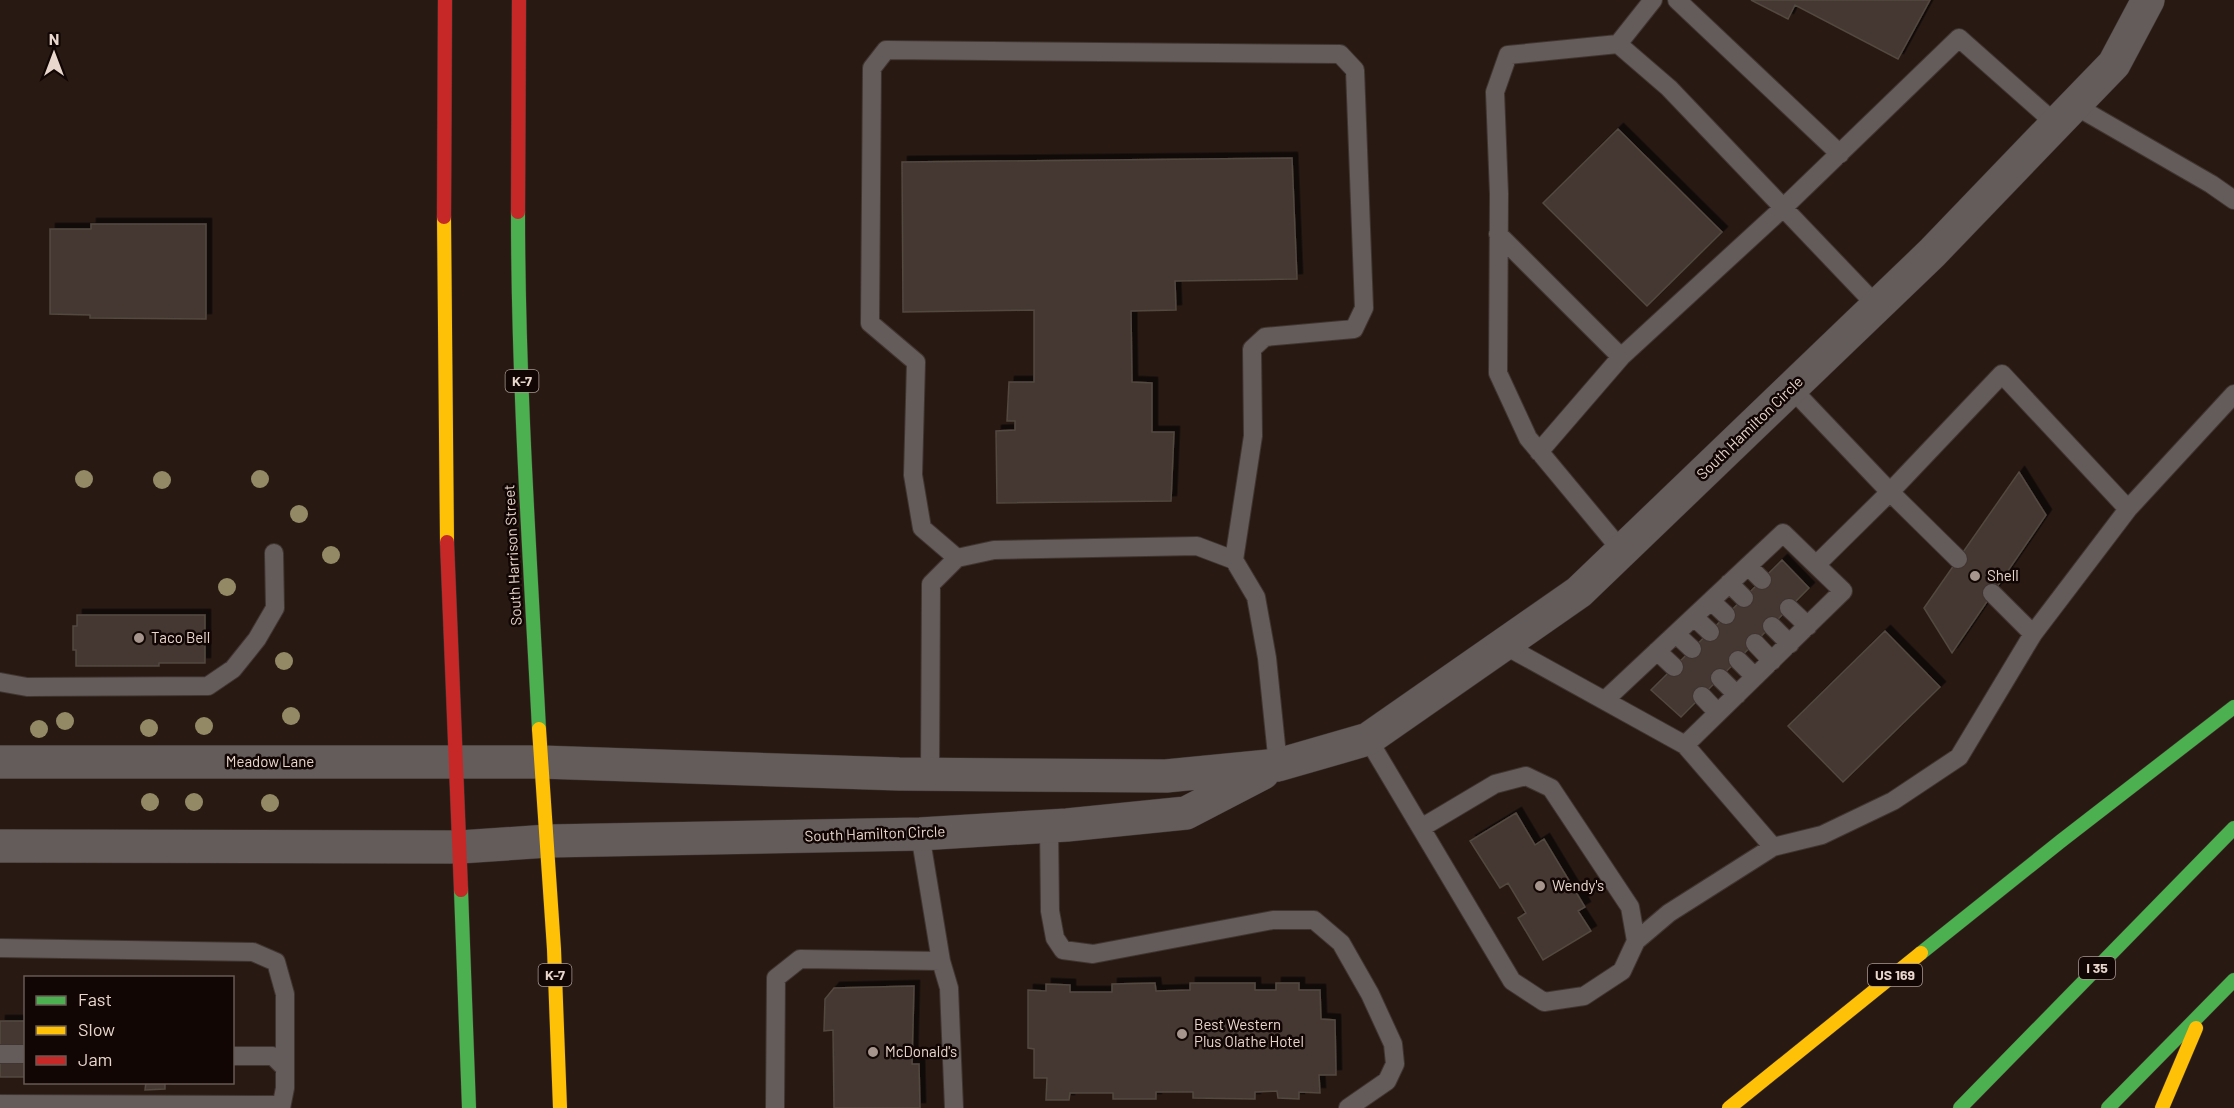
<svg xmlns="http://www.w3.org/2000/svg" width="2234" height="1108" font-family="Barlow,sans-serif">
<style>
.building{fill:#443932;stroke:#534840;stroke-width:1.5;filter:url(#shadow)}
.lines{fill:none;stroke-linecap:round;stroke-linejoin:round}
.lane-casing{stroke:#41352f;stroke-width:20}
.street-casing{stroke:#41352f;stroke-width:34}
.fast-casing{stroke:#41352f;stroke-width:15}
.slow-casing{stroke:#41352f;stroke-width:15}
.jam-casing{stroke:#41352f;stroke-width:15}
.lane{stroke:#635c5b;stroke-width:18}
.street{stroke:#635c5b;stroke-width:33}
.fast{stroke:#4caf50;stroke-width:14}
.slow{stroke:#ffc107;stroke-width:14}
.jam{stroke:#c62828;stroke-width:14}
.tree{fill:#948965}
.poi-dot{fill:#a5958d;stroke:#110603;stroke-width:2}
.labels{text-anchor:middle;stroke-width:5;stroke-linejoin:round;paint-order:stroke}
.shield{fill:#110603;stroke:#a89891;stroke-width:1.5}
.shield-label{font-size:14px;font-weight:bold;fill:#e9d7ce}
.street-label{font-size:15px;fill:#e9d7ce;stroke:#110603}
.poi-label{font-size:15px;fill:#e9d7ce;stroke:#110603;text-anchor:start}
</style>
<defs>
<filter id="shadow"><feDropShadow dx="5.5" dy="-5.5" stdDeviation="0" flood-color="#0009"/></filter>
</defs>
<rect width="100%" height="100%" fill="#281a13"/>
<path class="building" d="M1751,0H1930L1898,59L1795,5L1788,19Z
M1618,129L1722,232L1647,306L1543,203Z
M1292,158L1297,279L1175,281L1176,310L1131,311L1132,382L1152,383V432H1174L1171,501L997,503L996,431L1015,430V421H1007L1009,382H1034V310L903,312L902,162Z
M91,224H206V319L90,318V315L50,314V229H91Z
M2019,472L2046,515L1952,653L1924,608Z
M1782,560L1809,588L1681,717L1651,690Z
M77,615H205V663H159V666H76V650H73V626H77Z
M1885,631L1940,687L1843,782L1788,726Z
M1516,813L1535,845L1544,839L1585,907L1578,911L1591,931L1543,960L1518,918L1526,913L1508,883L1500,888L1470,841Z
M1155,983L1156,991L1190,990V983H1255V990H1276V983H1299V990H1320L1321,1019L1335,1020L1336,1075H1319L1320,1093L1299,1092V1099L1278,1098L1277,1091L1255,1092V1099L1193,1098V1092H1156V1099H1113V1093H1070L1069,1100H1046L1047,1078H1034V1049L1028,1048V990L1046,991V984L1070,985V992H1112V984Z
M914,986L912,1064H919L920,1108H834L833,1030L824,1031L825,999L834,988Z
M0,1021H26V1077H0Z
M146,1082H165V1089L145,1090Z"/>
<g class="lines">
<defs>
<path id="lane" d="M1677,0L1840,154
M1618,44L1653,0
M2074,105L2211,184L2234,200
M1498,234L1621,357L1783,208L1959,38L2056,124
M1539,452L1621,357
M1622,551L1528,438L1498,373L1499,194L1495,92L1508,55L1618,44L1669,88L1877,306
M957,558L922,528L913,475L916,362L870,323L872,68L886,50L1340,54L1355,70L1364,308L1354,329L1265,337L1252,349L1253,436L1234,560
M1958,559L1890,492L2002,374L2128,509
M1748,566L1762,580
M1729,583L1744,598
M1992,593L2033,634
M1711,601L1726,615
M1789,608L1808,626
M1694,617L1710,632
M1772,626L1790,644
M1676,634L1692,649
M1755,643L1772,661
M1504,645L1685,745L1773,847L1822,835L1893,801L1959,757L2033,634L2128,509L2234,394
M1657,651L1674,667
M1738,660L1755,677
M1720,678L1737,695
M0,682L27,687L208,686L233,669L257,639L275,608L274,553
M1702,696L1718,713
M1605,700L1783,533L1816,565L1890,492L1791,388
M1368,739L1512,981L1544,1002L1584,996L1622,971L1636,941L1630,907L1551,788L1526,776L1495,784L1421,828
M1685,745L1843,591L1816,565
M930,774L931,584L957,558L994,550L1197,546L1234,560L1256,597L1267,658L1278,765
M1049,826L1050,911L1055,938L1063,950L1093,954L1273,920H1314L1341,943L1370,994L1393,1044L1395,1064L1387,1081L1348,1108
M920,834L941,961L949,988L954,1108
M1636,941L1669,913L1773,847
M0,948L253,952L276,962L285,994V1068
M0,1054H26
M232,1056H273L285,1068V1088L281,1108
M0,1104L281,1105
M775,1108L776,978L800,959L941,961"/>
<path id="street" d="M0,762H541L899,774L1166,776L1278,765L1368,739L1579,592L1932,253L2056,124L2114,64L2148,0
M0,846L460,847L548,841L920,834L1067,825L1186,813L1263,773"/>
<path id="fast" d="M518,212C518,384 530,557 539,729
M461,890L469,1108
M1921,953L2061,841L2234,707
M1960,1108L2234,828
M2108,1108L2234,980"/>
<path id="slow" d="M444,217L447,542
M539,729L554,949L560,1108
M1729,1108L1921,953
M2162,1108L2196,1028"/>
<path id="jam" d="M518,212L519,0
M444,217L445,0
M447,542L461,890"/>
</defs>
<use href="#lane" class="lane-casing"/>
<use href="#street" class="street-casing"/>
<use href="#fast" class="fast-casing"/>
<use href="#slow" class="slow-casing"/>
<use href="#jam" class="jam-casing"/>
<use href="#lane" class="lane"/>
<use href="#street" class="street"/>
<use href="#fast" class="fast"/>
<use href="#slow" class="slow"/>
<use href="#jam" class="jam"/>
</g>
<g class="tree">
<circle cx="84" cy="479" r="9"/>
<circle cx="260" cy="479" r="9"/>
<circle cx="162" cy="480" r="9"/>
<circle cx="299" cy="514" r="9"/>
<circle cx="331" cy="555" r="9"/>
<circle cx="227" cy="587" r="9"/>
<circle cx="284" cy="661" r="9"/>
<circle cx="291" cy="716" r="9"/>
<circle cx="65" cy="721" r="9"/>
<circle cx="204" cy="726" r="9"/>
<circle cx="149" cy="728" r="9"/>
<circle cx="39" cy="729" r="9"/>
<circle cx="150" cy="802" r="9"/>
<circle cx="194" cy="802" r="9"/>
<circle cx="270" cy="803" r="9"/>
</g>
<g class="poi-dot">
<circle cx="1975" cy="576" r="6"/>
<circle cx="139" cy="638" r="6"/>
<circle cx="1540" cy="886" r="6"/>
<circle cx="1182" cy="1034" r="6"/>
<circle cx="873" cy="1052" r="6"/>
</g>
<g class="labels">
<g class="shield">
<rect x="505.5" y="370" width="33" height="22" rx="4.5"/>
<rect x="2079" y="957" width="36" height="22" rx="4.5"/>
<rect x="538.5" y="964" width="33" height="22" rx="4.5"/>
<rect x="1868" y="964" width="54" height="22" rx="4.5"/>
</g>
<g class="shield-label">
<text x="522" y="386">K-7</text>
<text x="2097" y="973">I 35</text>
<text x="555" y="980">K-7</text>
<text x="1895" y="980">US 169</text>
</g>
<g class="street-label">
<text transform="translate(1750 428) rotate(-44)" y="5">South Hamilton Circle</text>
<text transform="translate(513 555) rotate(-93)" y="5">South Harrison Street</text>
<text x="270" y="767">Meadow Lane</text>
<text transform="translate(875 834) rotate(-2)" y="5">South Hamilton Circle</text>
</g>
<g class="poi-label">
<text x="1987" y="581">Shell</text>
<text x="151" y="643">Taco Bell</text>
<text x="1552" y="891">Wendy's</text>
<text x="1194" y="1030">Best Western<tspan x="1194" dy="17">Plus Olathe Hotel</tspan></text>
<text x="885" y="1057">McDonald's</text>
</g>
</g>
<rect x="24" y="976" width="210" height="108" fill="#110603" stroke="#675a54" stroke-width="1.5"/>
<rect x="36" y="996" width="30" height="9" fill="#4caf50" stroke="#675a54" stroke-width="1.5"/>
<text x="78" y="1006" font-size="18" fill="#e9d7ce">Fast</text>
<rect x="36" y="1026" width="30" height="9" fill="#ffc107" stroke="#675a54" stroke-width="1.5"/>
<text x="78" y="1036" font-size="18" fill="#e9d7ce">Slow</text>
<rect x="36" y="1056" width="30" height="9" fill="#c62828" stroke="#675a54" stroke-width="1.5"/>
<text x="78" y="1066" font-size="18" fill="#e9d7ce">Jam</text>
<g transform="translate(54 54)" stroke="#110603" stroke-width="4.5" paint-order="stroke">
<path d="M0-4.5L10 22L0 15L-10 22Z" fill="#e9d7ce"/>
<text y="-9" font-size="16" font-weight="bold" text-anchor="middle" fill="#e9d7ce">N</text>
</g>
</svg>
